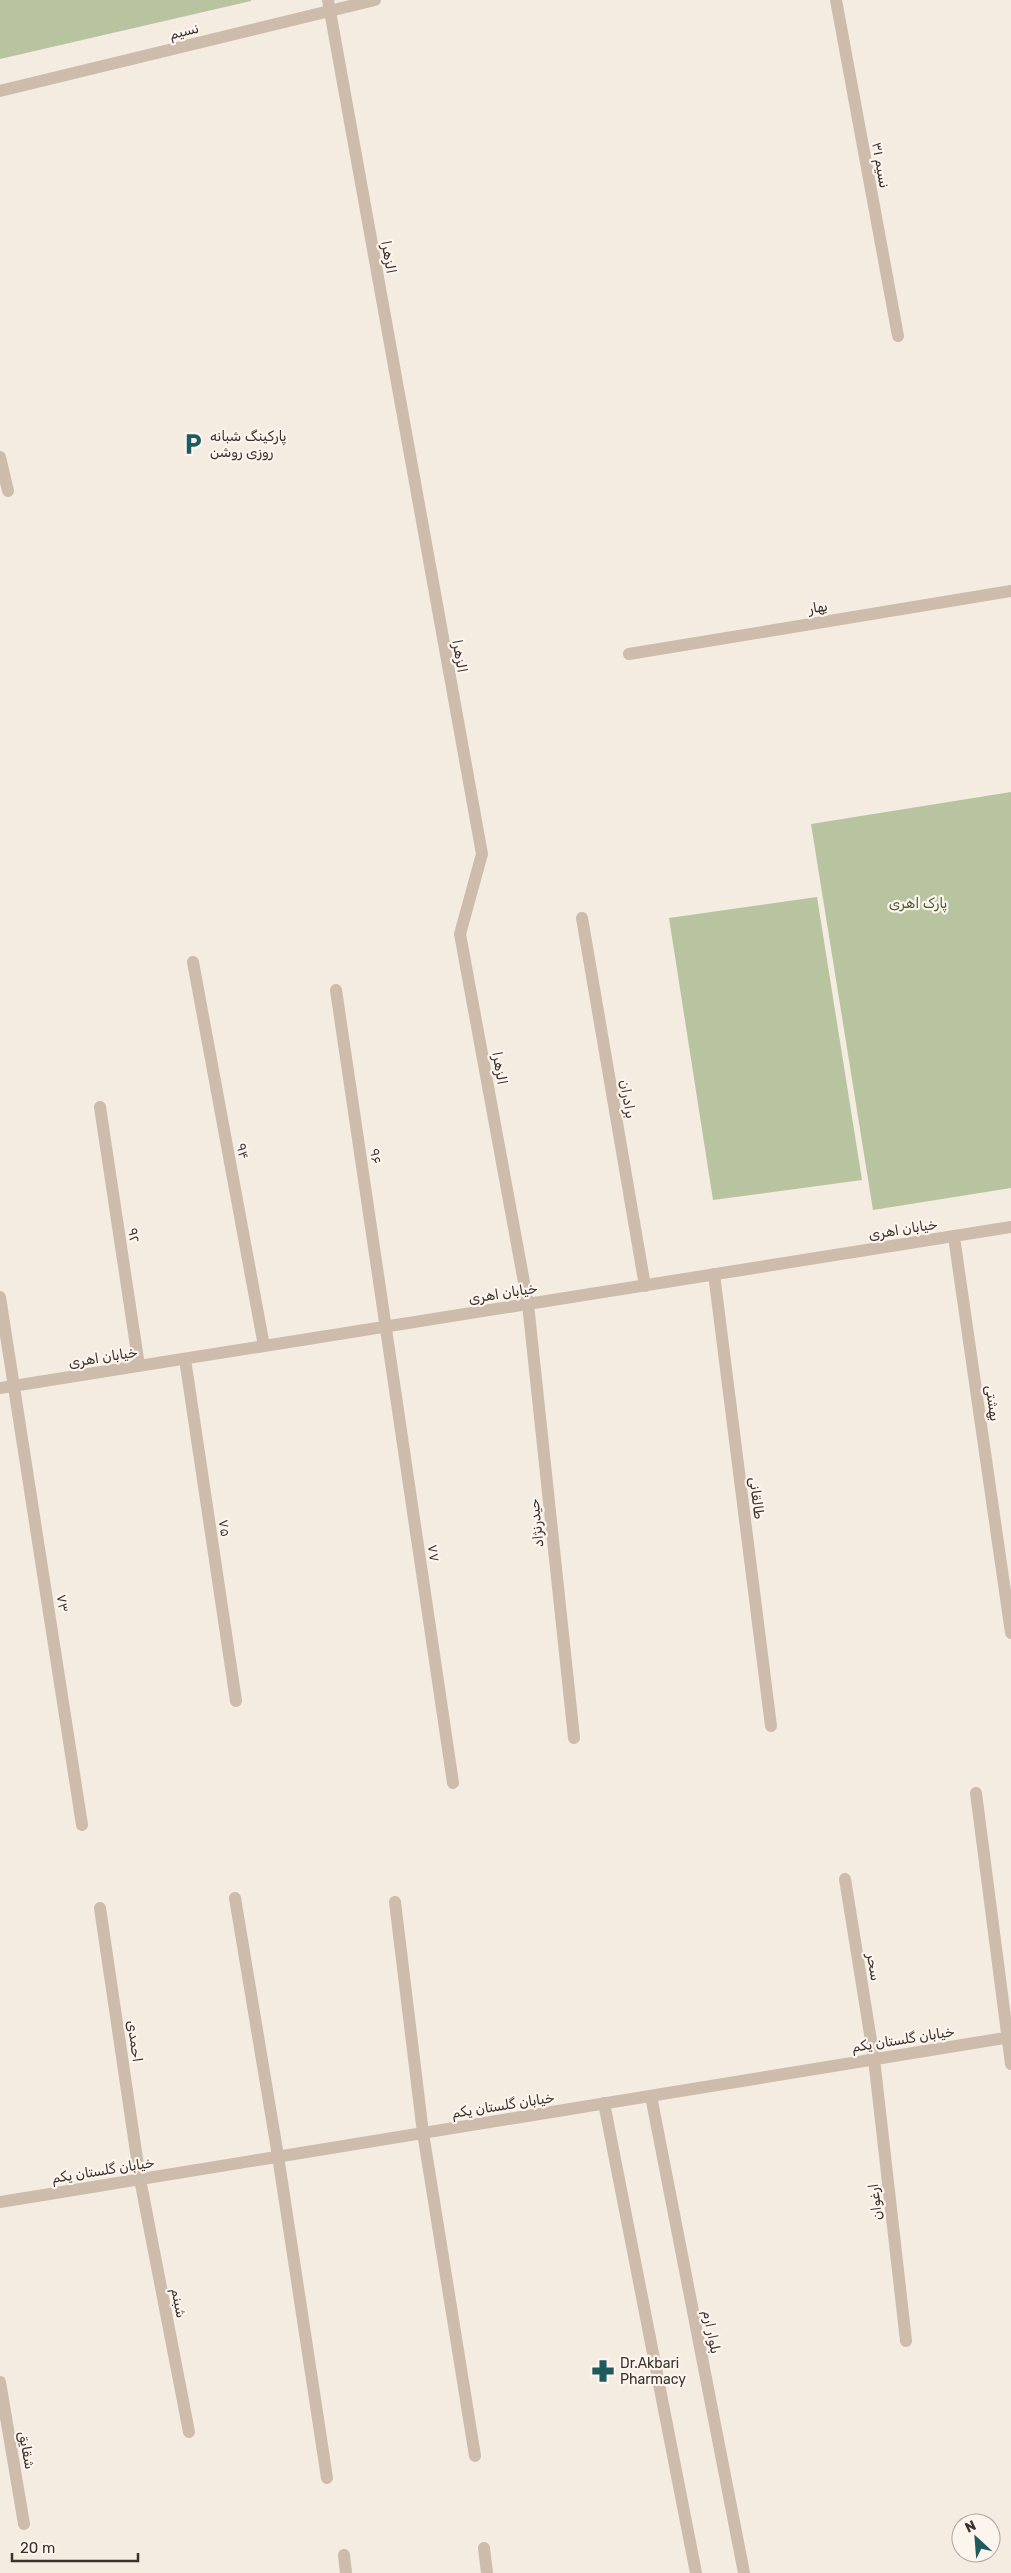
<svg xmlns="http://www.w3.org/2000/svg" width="1011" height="2573" font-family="Rubik,Cairo,sans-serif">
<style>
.green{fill:#b8c4a0}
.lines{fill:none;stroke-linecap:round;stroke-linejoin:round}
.minor{stroke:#cdbbac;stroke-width:12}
.labels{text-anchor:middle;stroke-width:4.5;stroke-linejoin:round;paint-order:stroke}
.street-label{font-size:14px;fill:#3b302b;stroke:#fbf5ee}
.poi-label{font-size:14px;fill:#3b302b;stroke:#fbf5ee;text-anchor:start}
.park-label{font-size:14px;fill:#4a5a2e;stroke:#fbf5ee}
</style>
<rect width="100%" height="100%" fill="#f4ebe1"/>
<path class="green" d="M0,0H251V1L0,59Z
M1011,792V1188L873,1210L811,824Z
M817,897L862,1180L713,1200L669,918Z"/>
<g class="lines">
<path class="minor" d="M328,0L482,854L460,934L528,1304L574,1738
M836,0L898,336
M0,91L375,0
M0,457L8,491
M629,654L1011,591
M582,918L645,1286
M193,962L264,1346
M336,990L453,1783
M100,1107L139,1366
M954,1237L1011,1633
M714,1274L771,1726
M0,1297L82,1825
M185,1359L236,1701
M0,1388L1011,1227
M976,1793L1011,2064
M845,1879L874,2059L906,2341
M235,1898L278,2156L327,2478
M395,1902L423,2133L475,2456
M100,1908L140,2179L189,2432
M651,2096L744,2573
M604,2103L696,2573
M0,2202L1011,2037
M0,2382L24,2524
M484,2548L487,2573
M344,2555L346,2573"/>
</g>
<defs>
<symbol id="parking-bare" viewBox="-9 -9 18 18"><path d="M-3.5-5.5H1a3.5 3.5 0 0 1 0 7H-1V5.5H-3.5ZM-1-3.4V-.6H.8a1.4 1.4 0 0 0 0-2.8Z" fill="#1f5a5e" stroke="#fbf5ee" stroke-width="2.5" paint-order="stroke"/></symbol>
<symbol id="pharmacy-bare" viewBox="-9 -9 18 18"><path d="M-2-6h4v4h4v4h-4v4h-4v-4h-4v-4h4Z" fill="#1f5a5e" stroke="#fbf5ee" stroke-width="2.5" paint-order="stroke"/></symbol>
</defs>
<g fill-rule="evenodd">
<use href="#parking-bare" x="177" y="428" width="32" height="32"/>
<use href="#pharmacy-bare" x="587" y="2355" width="32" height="32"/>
</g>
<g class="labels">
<g class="street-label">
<text transform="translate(184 31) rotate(-14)" y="5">نسیم</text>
<text transform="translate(881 165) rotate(80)" y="5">نسیم ۳۱</text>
<text transform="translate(389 257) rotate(80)" y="5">الزهرا</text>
<text transform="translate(818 607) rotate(-9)" y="5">بهار</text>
<text transform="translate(460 656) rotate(80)" y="5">الزهرا</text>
<text transform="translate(500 1068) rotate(80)" y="5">الزهرا</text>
<text transform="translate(628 1099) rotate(80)" y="5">برادران</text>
<text transform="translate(243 1151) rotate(79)" y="5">۹۴</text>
<text transform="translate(376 1156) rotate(82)" y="5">۹۶</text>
<text transform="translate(903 1229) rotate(-9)" y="5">خیابان اهری</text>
<text transform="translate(134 1235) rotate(81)" y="5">۹۲</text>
<text transform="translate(503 1293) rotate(-9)" y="5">خیابان اهری</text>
<text transform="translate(103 1357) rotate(-9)" y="5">خیابان اهری</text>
<text transform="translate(993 1403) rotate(82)" y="5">بهشتی</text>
<text transform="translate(757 1498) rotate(83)" y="5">طالقانی</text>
<text transform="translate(536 1523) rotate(-96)" y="5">حیدرنژاد</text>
<text transform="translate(225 1528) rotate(82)" y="5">۷۵</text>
<text transform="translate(434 1553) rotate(82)" y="5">۷۷</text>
<text transform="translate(63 1603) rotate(81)" y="5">۷۳</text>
<text transform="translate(874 1967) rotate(81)" y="5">سحر</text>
<text transform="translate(903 2039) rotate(-9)" y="5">خیابان گلستان یکم</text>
<text transform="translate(135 2041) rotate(82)" y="5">احمدی</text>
<text transform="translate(503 2105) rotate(-9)" y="5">خیابان گلستان یکم</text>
<text transform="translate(103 2170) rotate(-9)" y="5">خیابان گلستان یکم</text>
<text transform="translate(875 2202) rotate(-97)" y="5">ارغوان</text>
<text transform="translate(179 2303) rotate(79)" y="5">شبنم</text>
<text transform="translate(712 2332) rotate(79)" y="5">بلوار ارم</text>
<text transform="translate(27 2450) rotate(80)" y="5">شقایق</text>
</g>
<g class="poi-label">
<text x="210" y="441">پارکینگ شبانه<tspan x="210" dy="16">روزی روشن</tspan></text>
<text x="620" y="2368">Dr.Akbari<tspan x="620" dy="16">Pharmacy</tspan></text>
</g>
<g class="park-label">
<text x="918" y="908">پارک اهری</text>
</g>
</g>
<g transform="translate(976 2538) rotate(334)"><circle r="24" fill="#fbf5ee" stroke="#aea6a0"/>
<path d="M0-4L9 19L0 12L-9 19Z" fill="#1f5a5e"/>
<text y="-8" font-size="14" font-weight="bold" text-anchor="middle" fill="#3b302b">N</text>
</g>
<path d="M12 2553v8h126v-8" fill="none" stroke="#3b302b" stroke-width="2.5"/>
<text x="20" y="2553" font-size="15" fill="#3b302b" stroke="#fbf5ee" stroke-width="4" paint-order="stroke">20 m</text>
</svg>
